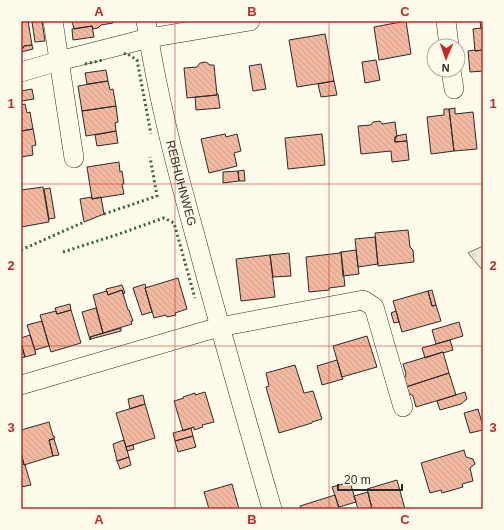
<svg xmlns="http://www.w3.org/2000/svg" width="504" height="530" font-family="Helvetica,sans-serif">
<style>
.park{fill:url(#park-tufts);stroke:#74746e}
.building{fill:url(#building-back-hatch);stroke:#2b2b2b}
.lines{fill:none;stroke-linecap:round;stroke-linejoin:round}
.minor-casing{stroke:#2b2b2b;stroke-width:20}
.minor{stroke:#fdfbea;stroke-width:19}
.hedge{stroke:#34623c;stroke-width:3;stroke-dasharray:2 3;stroke-linecap:butt}
.grid{fill:none;stroke:#c62828;stroke-width:1;stroke-opacity:0.55}
.labels{text-anchor:middle;stroke-width:3;stroke-linejoin:round;paint-order:stroke}
.street-label{font-size:12px;fill:#2b2b2b;stroke:#fdfbea}
.neatline{fill:none;stroke:#c62828;stroke-width:1.5}
.grid-label{font-size:13px;text-anchor:middle;font-weight:bold;fill:#c62828}
</style>
<defs>
<pattern id="park-tufts" width="24" height="20" patternUnits="userSpaceOnUse"><rect width="24" height="20" fill="#ecebdb"/><path d="M3 7l-1-3M5 7V3M7 7l1-3M15 17l-1-3M17 17v-4M19 17l1-3" fill="none" stroke="#cbcabc"/></pattern>
<pattern id="building-back-hatch" width="6" height="6" patternUnits="userSpaceOnUse"><rect width="6" height="6" fill="#f2b8a0"/><path d="M-1 5l2 2M0 0l6 6M5-1l2 2" fill="none" stroke="#d09e8a"/></pattern>
</defs>
<rect width="100%" height="100%" fill="#fdfbea"/>
<path class="park" d="M483,246V271L468,253Z"/>
<path class="building" d="M21,21H28L32,45L24,46L21,51Z
M42,21L45,41L35,42L32,22Z
M72,21H113V23L101,25L98,28L93,29L92,26L74,29Z
M406,21L411,54L379,60L374,27Z
M480,21H483V28L481,29Z
M92,26L94,37L73,40L72,29Z
M481,28H483V50L475,51L473,29Z
M325,34L334,81L297,87L289,40Z
M32,45L33,49L21,52L24,46Z
M475,50V51L483,50V71L470,72L468,51Z
M376,60L380,80L365,83L362,62Z
M206,62L210,65H214L217,95L187,98L184,68L197,67L200,63Z
M261,64L266,89L253,91L249,66Z
M106,70L108,81L87,84L85,73Z
M108,81L110,90L113,89L116,106L82,111L78,86Z
M334,81L337,95L321,97L318,84Z
M32,89L34,99L21,101V91Z
M217,94H218L220,108L196,110L195,97L217,95Z
M25,104L27,113L30,112L33,129L21,131V105Z
M116,106L118,122L115,123L116,131L86,136L82,111Z
M455,108V114L473,112L477,149L454,151L449,109Z
M444,109H449L454,151L431,154L427,117L444,115Z
M380,121L382,124L395,122L397,137H395V142L407,141L409,160L392,162L391,151L361,154L358,126L371,125L373,122Z
M33,129L36,145L32,146L33,155L21,157V131Z
M116,131L118,143L97,146L95,135Z
M225,134L226,137L237,134L241,151L234,153L237,166L209,173L201,139Z
M322,134L325,165L288,169L285,138Z
M406,134L407,141L395,142V137H397L396,136Z
M119,162L120,172L122,171L124,184H122L124,194L92,199L87,167Z
M244,170L245,181H239L238,171Z
M238,171L239,181L223,183V172Z
M43,187L49,222L21,227V190Z
M50,188L55,218L49,219L44,189Z
M92,197V199L101,197L104,214L84,222L80,199Z
M408,230L410,247L413,250L414,262L378,266L375,233Z
M375,237L378,264L358,267L355,239Z
M356,250L359,274L343,276L341,252Z
M340,252H341L345,286L329,288V290L309,292L306,257L340,253Z
M289,253L291,276L273,277L270,255Z
M270,255L275,297L241,301L236,259Z
M178,278L187,309L175,313L176,315L167,317L166,315L154,318L145,288Z
M145,284L146,287L145,288L152,312L142,315L133,288Z
M122,285L125,293L123,294L122,290L108,295L106,289Z
M122,290L128,310H129L133,321H131L132,324L103,333L93,295L107,291L108,295Z
M432,290L436,305L432,306L428,291Z
M428,291L432,306L436,305L441,321L402,332L393,301Z
M70,304L71,310L57,314L55,308Z
M96,308L103,333L90,337L91,339L90,340L82,312Z
M71,310L81,343L51,352L40,315L56,311L57,314Z
M396,311L399,322L394,323L391,313Z
M42,321L49,346L35,350L27,325Z
M459,322L463,336L436,344L432,330Z
M121,328V331L91,339L90,337Z
M30,335L36,354L25,357L21,343V338Z
M367,336L377,367L342,377L333,346Z
M450,340L453,350L443,353V352L425,358L422,348Z
M21,343L25,357L21,358Z
M443,352L449,373L406,387L404,380L406,374L403,364Z
M337,360L342,377L343,379L322,385L317,366Z
M295,365L304,393L313,391L322,419L312,422V423L279,433L266,387L269,386L266,373Z
M449,373L456,395L416,407L413,396L408,393L406,387Z
M205,392L214,422L202,425L203,427L194,430V427L183,431L174,401L184,398L183,397L195,393V395Z
M465,392L467,399L461,404L440,410L437,401Z
M143,395L145,404L130,409L128,399Z
M145,404L155,438L126,447L116,413Z
M478,409L483,426V430L470,433L464,413Z
M49,422L53,436H54L55,438L49,440L53,456L24,465L21,453V430Z
M191,428L193,436L175,441L173,433Z
M193,436L196,447L178,452L175,441Z
M54,439L59,455L53,456L49,440Z
M124,440L129,457L117,461L113,444Z
M133,445L134,449L127,451L126,447Z
M464,450L466,457L473,459L475,464L470,468L473,481L462,484L463,487L442,493L441,490L430,493L421,463Z
M21,456H22L24,465H25L31,485L21,487Z
M129,457L131,465L120,469L117,461Z
M397,480L405,509H372L367,489Z
M350,482L356,502L339,507L332,487Z
M232,484L239,509H209L204,492Z
M368,492L372,509H358L354,496Z
M335,495L339,509H301L300,506Z"/>
<g class="lines">
<defs>
<g id="minor">
<path d="M53,21L74,158"/>
<path id="s1" d="M146,21C157,95 176,167 196,239C220,329 246,419 272,509"/>
<path d="M446,21L449,46"/>
<path d="M451,70L454,89"/>
<path d="M21,72L59,61L149,38L250,21"/>
<path d="M21,385L219,327L363,300L374,307L403,407"/>
</g>
</defs>
<use href="#minor" class="minor-casing"/>
<use href="#minor" class="minor"/>
<path class="hedge" d="M124,54L126,53L137,60L151,134
M85,64L103,60
M104,214L157,196L150,157
M21,250L84,222
M63,252L116,235L164,218L174,223L195,298"/>
</g>
<path class="grid" d="M175,21V509M329,21V509M21,184H483M21,346H483"/>
<g class="labels">
<g class="street-label">
<text dy="4" stroke="none"><textPath href="#s1" startOffset="166">REBHUHNWEG</textPath></text>
</g>
</g>
<rect width="504" height="530" fill="none" stroke="#fdfbea" stroke-width="44"/>
<g transform="translate(446 58) rotate(182)"><circle r="19" fill="#fdfbea" stroke="#a9a89e"/>
<path d="M0-3L7 15L0 10L-7 15Z" fill="#c62828"/>
<text y="-6" font-size="11" font-weight="bold" text-anchor="middle" fill="#2b2b2b">N</text>
</g>
<path d="M338 484v6h64v-6" fill="none" stroke="#2b2b2b" stroke-width="2"/>
<text x="344" y="484" font-size="12" fill="#2b2b2b" stroke="#fdfbea" stroke-width="3" paint-order="stroke">20 m</text>
<rect x="22" y="22" width="460" height="486" class="neatline"/>
<g class="grid-label">
<text x="99" y="16">A</text>
<text x="252" y="16">B</text>
<text x="405" y="16">C</text>
<text x="11" y="108">1</text>
<text x="493" y="108">1</text>
<text x="11" y="270">2</text>
<text x="493" y="270">2</text>
<text x="11" y="432">3</text>
<text x="493" y="432">3</text>
<text x="99" y="524">A</text>
<text x="252" y="524">B</text>
<text x="405" y="524">C</text>
</g>
</svg>
